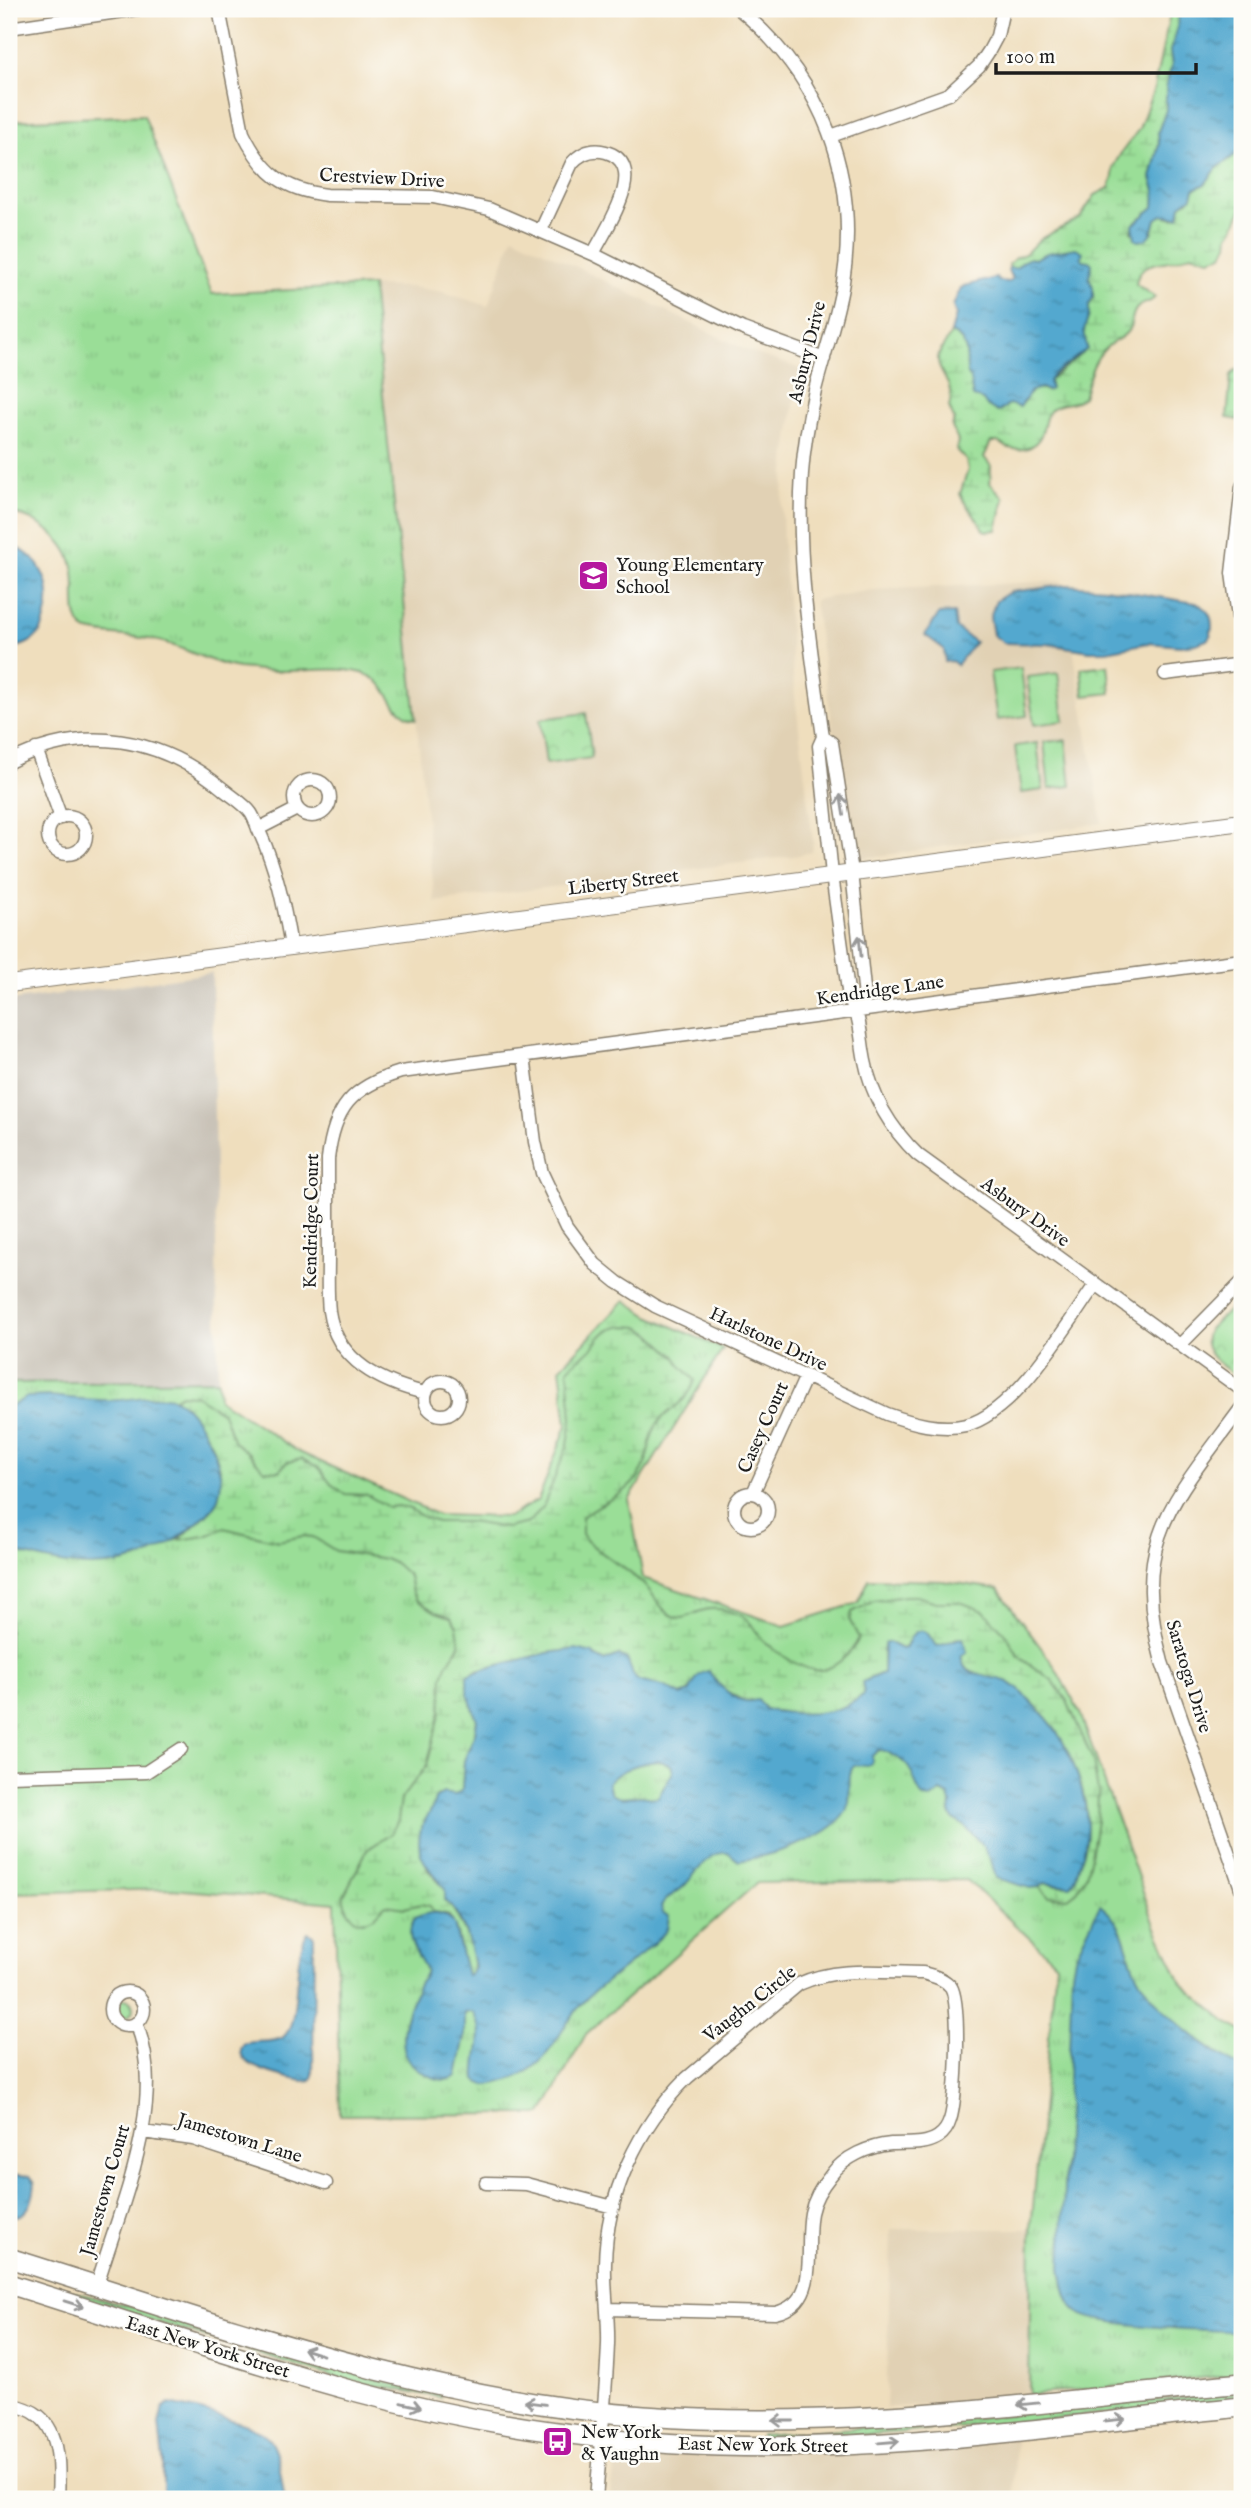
<svg xmlns="http://www.w3.org/2000/svg" width="1251" height="2508" font-family="'IM FELL English',serif">
<style>
.built{fill:#e1d1b4}
.industrial{fill:#c9c3b8}
.grass{fill:url(#grass-tufts);stroke:#5b7d5a;stroke-width:2}
.wetland{fill:url(#wetland-marsh);stroke:#5b7d5a;stroke-width:2}
.park{fill:url(#park-crowns);stroke:#5b7d5a;stroke-width:2}
.garden{fill:#9ade97;stroke:#5b7d5a;stroke-width:2}
.water{fill:url(#water-ripples);stroke:#376276;stroke-width:2;fill-rule:evenodd}
.lines{fill:none;stroke-linecap:round;stroke-linejoin:round}
.minor-casing{stroke:#867d6c;stroke-width:15}
.tertiary-casing{stroke:#867d6c;stroke-width:18}
.primary-casing{stroke:#867d6c;stroke-width:22}
.minor{stroke:#fff;stroke-width:12}
.tertiary{stroke:#fff;stroke-width:16}
.primary{stroke:#fff;stroke-width:19}
.oneway{stroke:#999}
.labels{text-anchor:middle;stroke-width:5;stroke-linejoin:round;paint-order:stroke}
.street-label{font-size:19px;fill:#1c1c1c;stroke:#fdfcf7}
.poi-label{font-size:19px;fill:#1c1c1c;stroke:#fdfcf7;text-anchor:start}
</style>
<defs>
<pattern id="grass-tufts" width="24" height="20" patternUnits="userSpaceOnUse" patternTransform="scale(1.75)"><rect width="24" height="20" fill="#9ade97"/><path d="M3 7l-1-3M5 7V3M7 7l1-3M15 17l-1-3M17 17v-4M19 17l1-3" fill="none" stroke="#84be82"/></pattern>
<pattern id="wetland-marsh" width="20" height="14" patternUnits="userSpaceOnUse" patternTransform="scale(1.75)"><rect width="20" height="14" fill="#9ade97"/><path d="M1 5h8M5 5V1M11 12h8M15 12V8" fill="none" stroke="#84be82"/></pattern>
<pattern id="park-crowns" width="20" height="18" patternUnits="userSpaceOnUse" patternTransform="scale(1.75)"><rect width="20" height="18" fill="#9ade97"/><path d="M2 6a3 3 0 1 1 6 0M12 15a3 3 0 1 1 6 0" fill="none" stroke="#84be82"/></pattern>
<pattern id="water-ripples" width="26" height="14" patternUnits="userSpaceOnUse" patternTransform="scale(1.75)"><rect width="26" height="14" fill="#52a8cf"/><path d="M2 4q2-2 4 0t4 0M15 11q2-2 4 0t4 0" fill="none" stroke="#4388a7"/></pattern>
</defs>
<rect width="100%" height="100%" fill="#fdfcf7"/>
<filter id="ink" filterUnits="userSpaceOnUse"><feTurbulence type="fractalNoise" baseFrequency=".0143" numOctaves="2"/><feDisplacementMap in="SourceGraphic" scale="14" xChannelSelector="R" yChannelSelector="G"/><feConvolveMatrix kernelMatrix="1 2 1 2 8 2 1 2 1" color-interpolation-filters="sRGB"/></filter>
<filter id="wash" filterUnits="userSpaceOnUse"><feTurbulence type="fractalNoise" baseFrequency=".00686" numOctaves="4" result="noise"/><feDisplacementMap in="SourceGraphic" scale="28" xChannelSelector="R" yChannelSelector="G"/><feGaussianBlur stdDeviation="1.57" result="paint"/><feColorMatrix in="noise" values="0 0 0 0 0 0 0 0 0 0 0 0 0 0 0 0 0 1.4 0 .05"/><feComposite in="paint" operator="in"/></filter>
<g filter="url(#wash)">
<rect width="100%" height="100%" fill="#efdebd"/>
<path class="built" d="M513,236L748,351L804,370L794,404L786,459L782,505L783,546L794,687L813,842L812,852L794,856L435,902L372,286L411,287L443,292L488,306Z
M1062,581L1102,823L852,860L814,600L872,590Z
M891,2229H1031L1029,2395L886,2408Z
M1016,2438L1013,2499H610L619,2441Z"/>
<path class="industrial" d="M212,973L218,1380L9,1383V1001Z"/>
<path class="grass" d="M144,115L212,294L372,286L416,719C388,713 392,681 362,673C334,666 305,672 277,671C264,671 252,669 239,668C211,664 186,648 159,641C134,635 109,637 85,630C70,619 77,590 74,572C70,540 38,519 9,512V121Z
M625,1300L649,1316L723,1349L629,1500L643,1578L784,1626L858,1603L869,1579L942,1581L998,1589L1053,1664L1080,1713L1156,1928L1181,1983L1229,2024L1242,2031V2374L1029,2395L1031,2229L1056,1963L967,1880L757,1883L586,2034L542,2114L340,2115L335,1903L172,1889L9,1893V1383L218,1380L219,1399L299,1452L438,1515L508,1517L538,1500L567,1425L560,1368Z
M115 2008a9 9 0 1 1 18 0a9 9 0 1 1-18 0Z
M62,2289L167,2316L370,2378L441,2394L440,2397L340,2379L61,2292Z
M1242,2392V2399C1082,2415 922,2436 761,2439V2435L898,2425Z"/>
<path class="wetland" d="M1171,9H1180L1176,33L1170,51L1172,65L1166,85V111L1158,132L1159,144L1151,178L1155,190L1154,207L1133,225L1132,233L1153,232L1156,219L1162,215L1174,218L1181,205L1188,201L1194,189L1205,184L1217,168L1242,150V210C1236,219 1237,227 1229,235L1228,244L1223,255L1210,259L1190,254C1167,268 1140,255 1136,284L1155,297C1150,304 1143,302 1137,308C1131,315 1133,322 1129,329C1125,338 1114,340 1107,347C1092,360 1089,379 1083,397C1074,406 1061,401 1052,409C1043,417 1046,425 1041,435C1033,453 1012,453 998,442H991L984,457L991,466L990,483L1004,498L997,530L985,531C977,518 966,507 960,494L968,470L966,460L956,450L958,441L952,427L954,419L949,407C956,382 937,375 938,358C939,350 948,341 951,333C973,342 963,359 970,376C976,391 986,402 998,412L1008,404L1024,402C1028,392 1036,385 1047,391L1050,389L1049,381L1087,349L1084,330L1089,315V305L1093,297V287L1089,278V271L1081,257L1057,251L1035,259L1030,258L1016,268H1009V264L1015,258L1025,254L1040,239L1080,218L1095,195L1109,188L1113,177V167L1121,153L1139,129L1154,88Z
M624,1326L639,1327L650,1333L676,1357L681,1366L695,1380C688,1403 671,1406 657,1424C648,1438 650,1457 642,1471C628,1496 603,1500 582,1517V1534L587,1541C606,1558 629,1569 646,1587C656,1596 661,1613 676,1617C685,1621 692,1613 701,1611C714,1606 729,1610 742,1616C750,1620 757,1633 763,1640C775,1651 797,1667 814,1670C832,1673 852,1653 859,1638L850,1621L852,1612L874,1601L905,1596H917L936,1602H960L984,1611L1008,1637L1019,1657L1052,1680L1067,1701L1093,1760L1098,1792L1097,1821L1091,1856L1086,1875L1076,1892L1068,1898L1049,1897L1039,1887L1044,1883L1064,1886C1072,1874 1082,1863 1085,1848C1094,1801 1072,1750 1043,1714C1036,1704 1025,1697 1016,1689C1000,1675 958,1679 962,1655L967,1651L957,1638L943,1645L936,1646L928,1634L901,1649L888,1642L883,1650V1673L867,1679L863,1688L864,1694L854,1703L831,1711L806,1715L766,1710L751,1700L746,1702L726,1691L713,1679L695,1683L688,1692L681,1695C674,1692 666,1686 659,1685C635,1681 635,1684 627,1659L619,1655L604,1661L576,1649L547,1653L475,1671L471,1704L477,1720L475,1733L464,1761L462,1790L455,1796L438,1795L430,1815L421,1827L427,1869L445,1889V1900C458,1911 479,1957 471,1973L467,1975L465,1972C462,1960 458,1925 449,1916C445,1912 439,1913 433,1912L429,1906L421,1904L405,1908L386,1905C381,1909 377,1915 372,1918C356,1928 346,1911 343,1897L367,1850L392,1833L398,1820L401,1799L427,1765L441,1711L443,1676L448,1663L460,1645L457,1626L451,1617L436,1612L417,1600L412,1592L409,1576L396,1564L385,1559L336,1551L313,1537L303,1536L278,1541L224,1528L206,1536L179,1540L212,1509L220,1468L212,1445L195,1418L184,1405L173,1399L181,1394L195,1395L223,1413L234,1442L250,1454L264,1470L279,1471L287,1462L302,1459L318,1467L331,1484L345,1494L367,1495L388,1507L398,1506L410,1509L425,1518L437,1522H470L506,1528L528,1523L543,1507L568,1444L572,1419L568,1369C574,1361 579,1360 585,1354C604,1340 595,1331 624,1326Z"/>
<path class="park" d="M1242,368V425L1240,420L1227,418L1231,375L1236,370Z
M1108,665L1111,693L1084,696L1081,668Z
M586,713L592,758L546,764L540,719Z
M1242,1297V1380C1227,1369 1195,1352 1209,1329Z"/>
<path class="garden" d="M1021,668L1027,716L997,720L990,672Z
M1058,673L1064,721L1034,725L1027,677Z
M1066,740L1071,786L1049,789L1044,742Z
M1037,743L1043,790L1021,793L1015,746Z"/>
<path class="water" d="M1180,9H1242V150L1217,168L1205,184L1194,189L1192,197L1181,205L1179,217L1162,215L1156,219C1153,230 1152,240 1139,241L1135,239L1133,225L1154,207L1155,190L1151,178L1159,144L1158,132L1166,110V85L1172,65L1170,51L1176,33Z
M1076,248L1083,252L1081,257L1083,260L1089,261L1092,264L1089,278L1093,287V297L1089,305V315L1084,330L1087,349L1054,374L1049,381L1051,389L1047,391L1042,388L1031,391L1020,407L1009,404L998,412L986,405L983,400L973,397L970,378L967,372C966,356 970,341 951,333L956,315L953,306L960,289L964,286L996,278L998,281L1009,282L1012,279L1008,270L1009,268H1016C1023,262 1025,257 1035,259L1047,253Z
M9,545C40,554 54,585 46,615C44,622 43,630 38,635C31,644 19,646 9,650Z
M1067,585L1105,588L1196,603C1210,610 1214,619 1211,634L1207,640L1196,644L1180,646L1149,643L1106,651H1090L1047,644L1004,643L993,635L990,617L996,601L1010,592Z
M954,613L956,628L975,642L957,665L952,661L945,662L944,649L925,635L939,614Z
M49,1396C73,1398 95,1401 119,1400C136,1399 155,1394 172,1398C187,1403 197,1420 204,1432C215,1450 226,1477 218,1498C215,1508 205,1515 198,1522C167,1551 135,1565 92,1566C63,1566 37,1558 9,1550V1407L27,1397Z
M921,1630L928,1634L936,1646C946,1645 954,1638 963,1638L967,1652L962,1655C958,1678 994,1675 1008,1682C1019,1688 1031,1701 1040,1711C1071,1742 1095,1807 1084,1850C1083,1856 1080,1861 1079,1866C1077,1873 1076,1879 1071,1886L1044,1883L1039,1887L1030,1888L996,1878L991,1860L983,1846L965,1826L953,1819L950,1812L951,1803L949,1796L941,1792L931,1799L923,1798C911,1781 916,1766 894,1756C887,1752 886,1750 878,1750L872,1756V1762L868,1766L854,1765C846,1776 852,1793 848,1807C837,1838 768,1856 739,1861C735,1859 733,1856 730,1854C713,1846 694,1876 685,1885C677,1894 668,1894 661,1907L663,1913L669,1916L667,1930C644,1956 613,1974 588,1997C553,2031 556,2068 501,2082C491,2085 484,2087 476,2080C473,2057 488,2033 473,2012L465,2013V2036L457,2076C446,2083 436,2079 426,2074C390,2057 404,2019 416,1990C418,1983 424,1978 426,1970C418,1953 402,1938 415,1918C429,1911 445,1909 454,1924L467,1975L471,1973L474,1967C470,1945 463,1914 445,1900V1889C431,1869 413,1858 421,1829C424,1818 433,1812 435,1799L443,1793L455,1795L462,1790L464,1761L475,1733L477,1720L467,1691V1675L491,1667L547,1653L576,1649L593,1653L596,1657L604,1661L619,1655L627,1659C636,1684 635,1681 659,1685C666,1686 674,1692 681,1695L689,1692C695,1682 696,1673 709,1671C714,1682 734,1700 746,1701C750,1702 754,1700 758,1700L766,1710C800,1715 837,1718 864,1694L862,1682L883,1673L884,1644L888,1642L901,1649L906,1648C909,1639 911,1633 921,1630ZM659,1761L671,1765L673,1772L658,1797C651,1799 648,1796 640,1796C629,1796 622,1801 611,1794L608,1783C619,1769 642,1762 659,1761Z
M1100,1905C1131,1929 1122,1951 1140,1980C1165,2019 1204,2045 1242,2069V2332C1212,2330 1099,2327 1079,2313C1065,2304 1064,2284 1061,2268L1072,1973L1075,1957Z
M308,1932L314,1937L313,2075L311,2080L303,2081C288,2078 227,2066 244,2044C256,2039 270,2044 282,2038C302,2025 291,1955 308,1932Z
M9,2174L30,2176L35,2182C34,2199 29,2219 9,2216Z
M170,2404C190,2408 255,2423 267,2437C280,2452 281,2481 285,2499H163V2461L159,2424L163,2407Z"/>
</g>
<g filter="url(#ink)">
<g class="lines">
<defs>
<path id="minor" d="M219,9L243,133C262,172 283,190 327,195L433,197L489,209L593,254L743,329L824,359
M739,9C822,78 860,175 843,282C837,319 824,354 815,390C809,417 804,445 802,473C796,562 811,649 823,737L819,746L832,875L849,998C862,1019 860,1037 865,1061C872,1097 891,1129 918,1155L1242,1390
M9,28L138,9
M831,136L949,94L979,66L989,51L997,36L1003,9
M541,230L572,163C581,153 592,148 606,152C651,165 605,230 593,254
M1242,486L1232,573L1242,646
M1165,674L1242,664
M823,737L832,743L852,872L865,998L857,1011
M36,749L61,818
M9,762C83,723 160,737 223,789C231,796 245,804 251,813C255,819 257,827 260,833C277,870 284,906 291,946
M294 798a18 18 0 1 1 36 0a18 18 0 1 1-36 0Z
M48 835a19 19 0 1 1 38 0a19 19 0 1 1-38 0Z
M258,829L297,809
M524,1056L535,1142L542,1173L567,1226L595,1264L617,1282L655,1306L887,1414C912,1423 940,1431 966,1425C1015,1413 1066,1326 1095,1285
M1180,1345L1242,1282
M425 1398a17 17 0 1 1 34 0a17 17 0 1 1-34 0Z
M425,1393C382,1383 336,1361 329,1311C327,1293 328,1275 328,1257C328,1224 328,1192 328,1159C334,1108 351,1087 401,1072L1242,960
M1242,1407C1174,1500 1129,1539 1162,1662L1242,1891
M734 1510a17 17 0 1 1 34 0a17 17 0 1 1-34 0Z
M753,1493L806,1376
M9,1776L146,1772L181,1749
M110 2009a17 17 0 1 1 34 0a17 17 0 1 1-34 0Z
M143,2132L193,2139L326,2183
M486,2183L526,2184L613,2207
M97,2285C119,2209 169,2101 136,2023
M9,2404C19,2406 31,2409 39,2416C62,2435 59,2473 58,2499
M596,2499C600,2448 606,2396 608,2344C609,2318 604,2291 605,2264C606,2194 638,2127 687,2078L799,1984C837,1966 882,1973 923,1973C933,1976 944,1978 951,1987C961,2003 957,2101 950,2120C948,2127 944,2133 938,2137C924,2146 907,2143 891,2144C869,2146 844,2157 831,2175C822,2186 814,2198 811,2213C804,2249 822,2302 775,2313L607,2309"/>
<path id="tertiary" d="M9,984L1242,822"/>
<path id="primary" d="M9,2258C217,2323 425,2400 644,2416C845,2431 1043,2402 1242,2383
M9,2284C121,2319 233,2358 346,2389C468,2422 594,2442 720,2446C894,2452 1069,2424 1242,2407"/>
</defs>
<use href="#minor" class="minor-casing"/>
<use href="#tertiary" class="tertiary-casing"/>
<use href="#primary" class="primary-casing"/>
<use href="#minor" class="minor"/>
<use href="#tertiary" class="tertiary"/>
<use href="#primary" class="primary"/>
</g>
<defs><path id="oneway-shaft" d="M-6 0H5M1.5-3L5.5 0L1.5 3" fill="none" stroke-width="1.6" stroke-linecap="round" stroke-linejoin="round" transform="scale(1.75)"/></defs>
<g class="oneway">
<use href="#oneway-shaft" transform="translate(842 805) rotate(-99)"/>
<use href="#oneway-shaft" transform="translate(860 946) rotate(-96)"/>
<use href="#oneway-shaft" transform="translate(74 2304) rotate(17)"/>
<use href="#oneway-shaft" transform="translate(313 2352) rotate(-163)"/>
<use href="#oneway-shaft" transform="translate(535 2403) rotate(-172)"/>
<use href="#oneway-shaft" transform="translate(1028 2404) rotate(174)"/>
<use href="#oneway-shaft" transform="translate(411 2405) rotate(13)"/>
<use href="#oneway-shaft" transform="translate(1115 2420) rotate(-6)"/>
<use href="#oneway-shaft" transform="translate(783 2421) rotate(-180)"/>
<use href="#oneway-shaft" transform="translate(889 2442) rotate(-5)"/>
</g>
</g>
<defs>
<symbol id="school-square" viewBox="-11 -11 22 22"><rect x="-9" y="-9" width="18" height="18" rx="4" fill="#b5179e" stroke="#fdfcf7"/><path d="M0-5L7-2L0 1L-7-2ZM-4 1L0 2.5L4 1V4Q0 6-4 4Z" fill="#fff"/></symbol>
<symbol id="bus-square" viewBox="-11 -11 22 22"><rect x="-9" y="-9" width="18" height="18" rx="4" fill="#b5179e" stroke="#fdfcf7"/><path d="M-5-6H5V4H4V6H2V4H-2V6H-4V4H-5ZM-3.5-4V0h7V-4ZM-3.5 1.2v1.5H-2V1.2ZM2 1.2v1.5H3.5V1.2Z" fill="#fff"/></symbol>
</defs>
<g fill-rule="evenodd">
<use href="#school-square" x="576" y="558" width="35" height="35"/>
<use href="#bus-square" x="540" y="2424" width="35" height="35"/>
</g>
<g class="labels">
<g class="street-label">
<text transform="translate(382 177) rotate(3)" y="7">Crestview Drive</text>
<text transform="translate(806 352) rotate(-76)" y="7">Asbury Drive</text>
<text transform="translate(623 881) rotate(-7)" y="7">Liberty Street</text>
<text transform="translate(880 989) rotate(-8)" y="7">Kendridge Lane</text>
<text transform="translate(1026 1211) rotate(36)" y="7">Asbury Drive</text>
<text transform="translate(310 1221) rotate(-89)" y="7">Kendridge Court</text>
<text transform="translate(769 1338) rotate(25)" y="7">Harlstone Drive</text>
<text transform="translate(762 1427) rotate(-66)" y="7">Casey Court</text>
<text transform="translate(1190 1676) rotate(73)" y="7">Saratoga Drive</text>
<text transform="translate(749 2003) rotate(-38)" y="7">Vaughn Circle</text>
<text transform="translate(240 2137) rotate(17)" y="7">Jamestown Lane</text>
<text transform="translate(104 2190) rotate(-74)" y="7">Jamestown Court</text>
<text transform="translate(208 2346) rotate(17)" y="7">East New York Street</text>
<text transform="translate(763 2444) rotate(1)" y="7">East New York Street</text>
</g>
<g class="poi-label">
<text x="616" y="571">Young Elementary<tspan x="616" dy="22">School</tspan></text>
<text x="581" y="2438">New York<tspan x="581" dy="22">&amp; Vaughn</tspan></text>
</g>
</g>
<rect width="1251" height="2508" fill="none" stroke="#fdfcf7" stroke-width="35"/>
<path d="M996 63v10h200v-10" fill="none" stroke="#1c1c1c" stroke-width="3.5"/>
<text x="1006" y="63" font-size="21" fill="#1c1c1c" stroke="#fdfcf7" stroke-width="5" paint-order="stroke">100 m</text>
</svg>
